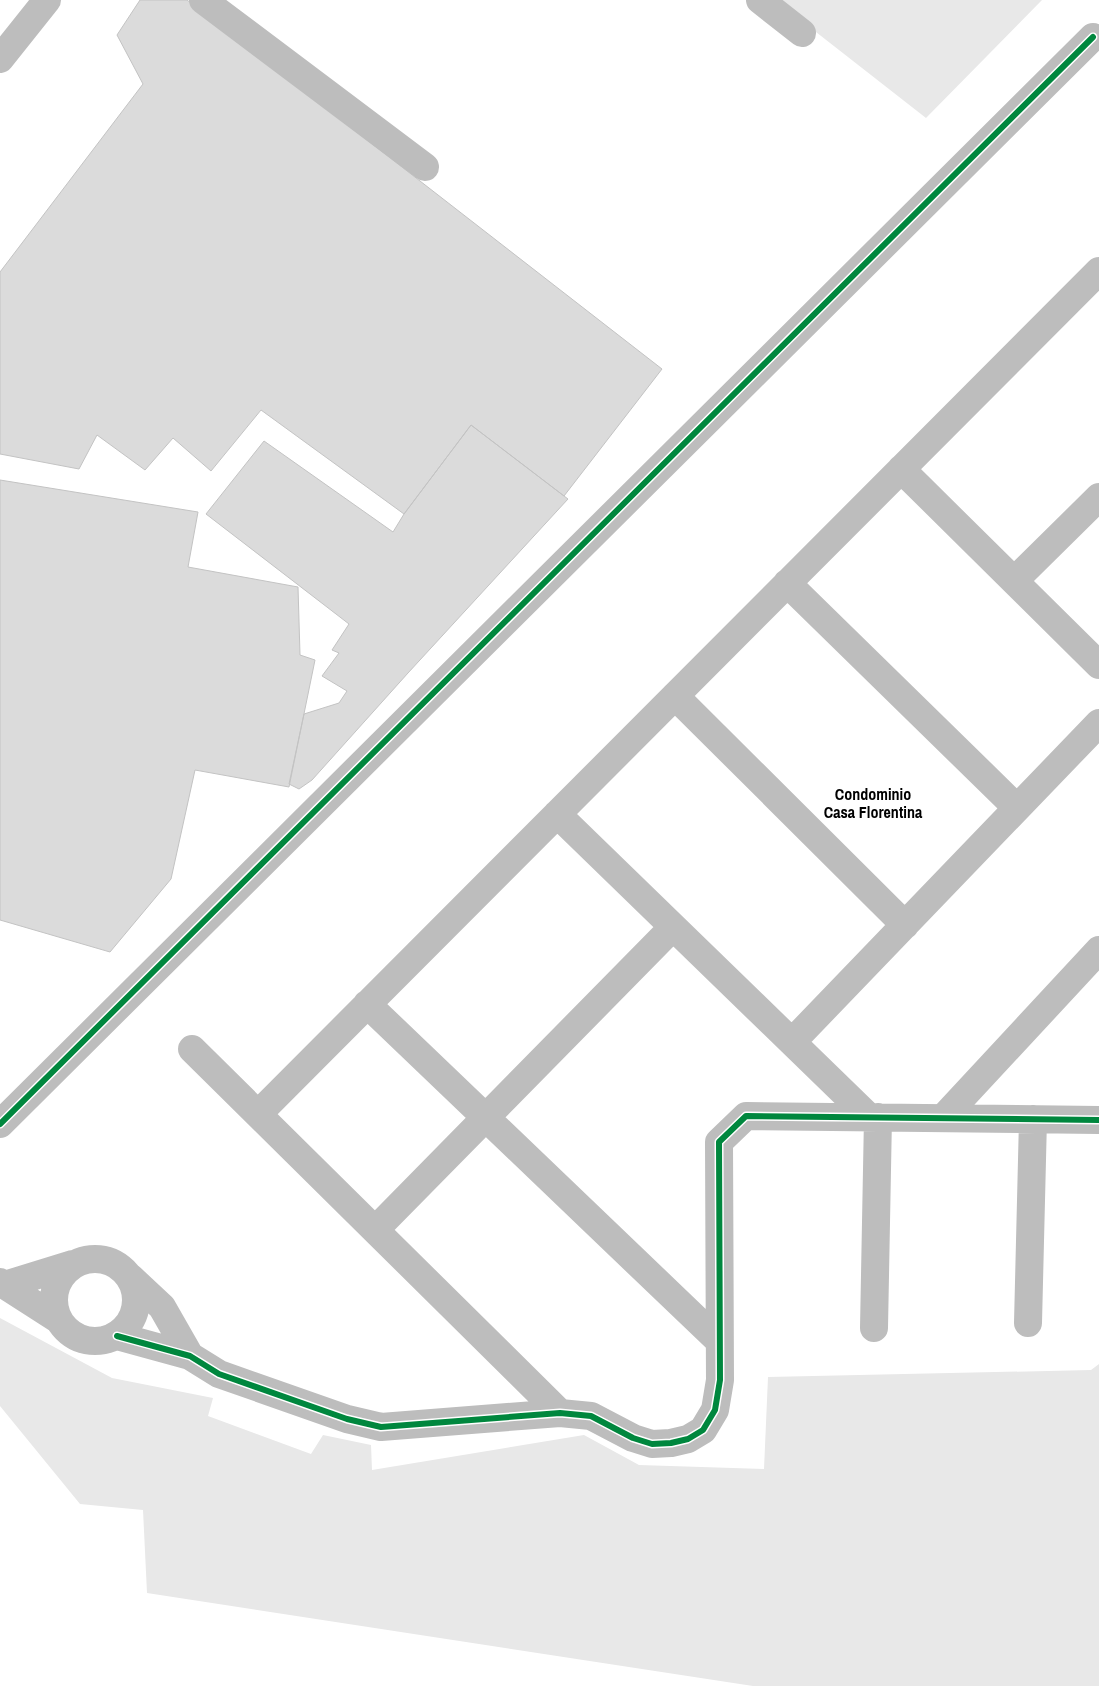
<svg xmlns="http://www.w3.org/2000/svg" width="1099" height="1686" font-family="'Archivo Narrow',sans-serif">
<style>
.green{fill:#e8e8e8}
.building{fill:#dbdbdb;stroke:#c3c3c3}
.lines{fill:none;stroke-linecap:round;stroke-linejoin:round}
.minor{stroke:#bdbdbd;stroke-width:28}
.cycleway-casing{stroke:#fff;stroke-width:9}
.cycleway{stroke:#00873e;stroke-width:6}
.labels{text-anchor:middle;stroke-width:4;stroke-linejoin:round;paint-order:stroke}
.neighbourhood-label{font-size:16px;font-weight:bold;fill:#000;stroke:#fff}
</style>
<rect width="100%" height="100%" fill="#fff"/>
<path class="green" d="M775,0H1042L926,118Z
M0,1318L112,1378L213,1398L208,1416L311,1454L323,1435L371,1445L372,1470L584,1435L639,1465L764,1469L768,1377L1091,1370L1099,1364V1686H753L147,1593L143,1510L80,1504L0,1406Z"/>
<path class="building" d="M140,0H187L662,369L564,496L471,425L404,514L261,410L211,471L173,438L145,470L97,435L79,469L0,454V272L143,84L117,35Z
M471,425L568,499L408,673L312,780L299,789L289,784L304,714L339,703L347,691L322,676L339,653L332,650L349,624L206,514L264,441L393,532L404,514Z
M0,480L198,512L188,567L298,587L300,655L315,660L289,787L195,770L171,879L110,952L0,920Z"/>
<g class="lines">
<path class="minor" d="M203,0L425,167
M760,0L802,33
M0,59L47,0
M901,469L1099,665
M1014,581L1099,497
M787,583L1017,808
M675,696L905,925
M557,814L869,1117
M367,1004L719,1341
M792,1042L1099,723
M192,1049L560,1413
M258,1114L1099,271
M943,1118L1099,950
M0,1124L1093,37
M375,1230L673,927
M54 1300a41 41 0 1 1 82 0a41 41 0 1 1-82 0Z
M131,1278L162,1307L190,1356
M0,1282L59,1320
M5,1285L73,1264
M1028,1323L1033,1119
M874,1328L878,1117
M117,1336L190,1356L219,1374L347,1419L381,1427L560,1413L591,1416L633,1438L652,1444L671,1443L688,1439L703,1430L715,1410L720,1380L719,1142L746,1116L1099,1120"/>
<defs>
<path id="cycleway" d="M0,1124L1093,37
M117,1336L190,1356L219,1374L347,1419L381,1427L560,1413L591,1416L633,1438L652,1444L671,1443L688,1439L703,1430L715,1410L720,1380L719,1142L746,1116L1099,1120"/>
</defs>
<use href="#cycleway" class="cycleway-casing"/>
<use href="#cycleway" class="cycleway"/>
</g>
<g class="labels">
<g class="neighbourhood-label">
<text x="873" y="800">Condominio<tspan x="873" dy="18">Casa Florentina</tspan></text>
</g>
</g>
</svg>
